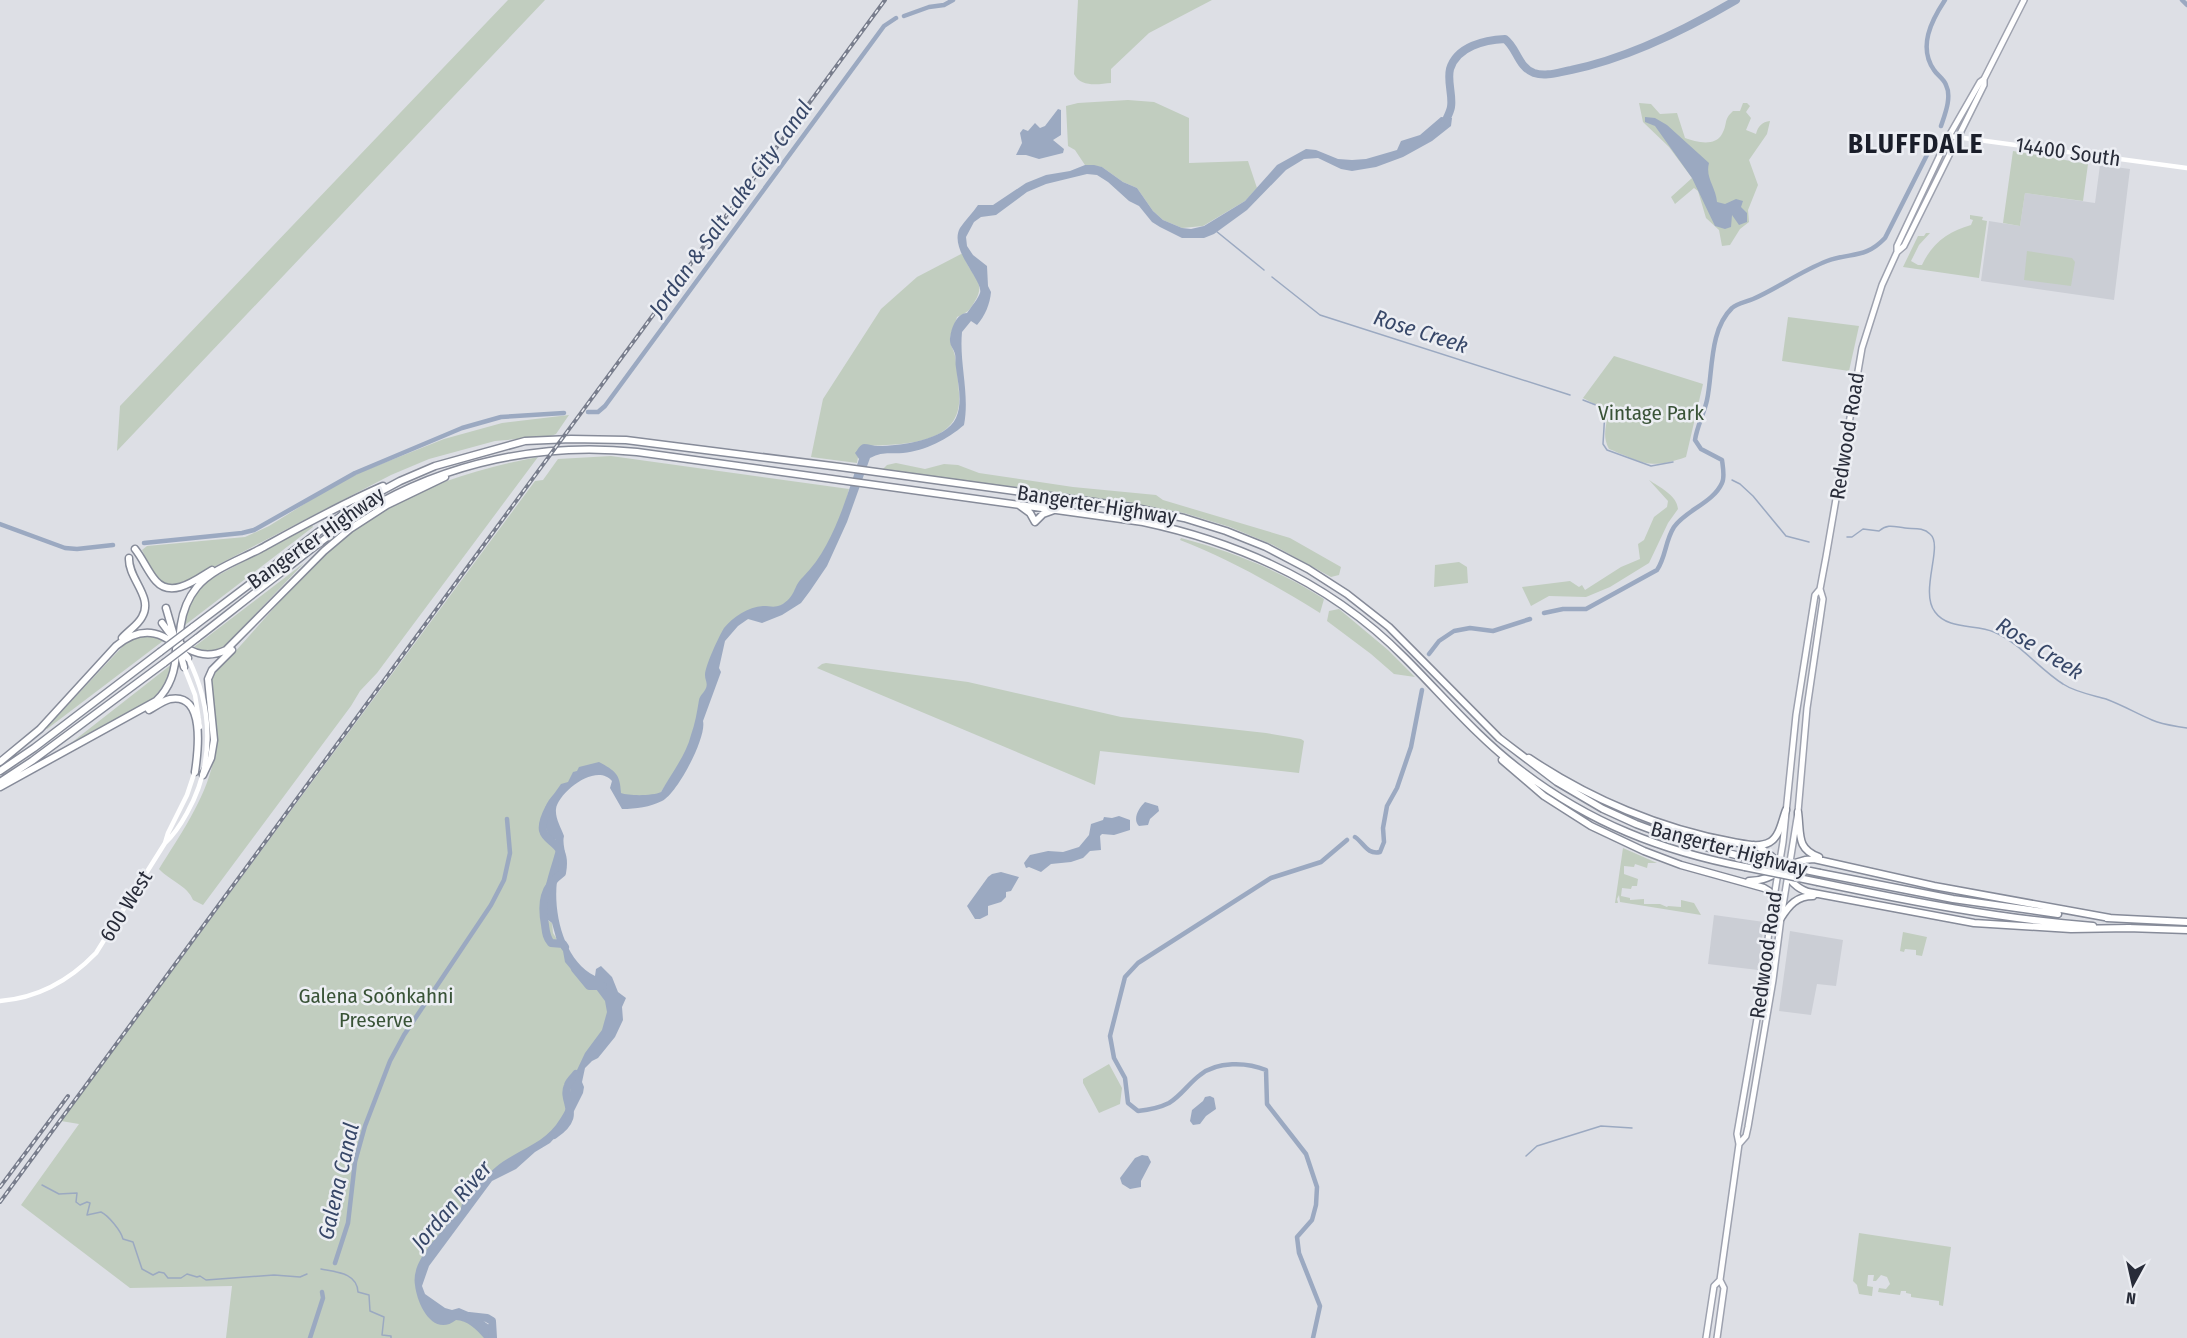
<svg xmlns="http://www.w3.org/2000/svg" width="2187" height="1338" font-family="'Fira Sans Condensed',sans-serif">
<style>
.built{fill:#cbced5}
.green{fill:#c1cdbf}
.water{fill:#9ba9c1}
.lines{fill:none;stroke-linecap:round;stroke-linejoin:round}
.stream{stroke:#9ba9c1;stroke-width:1.5}
.canal{stroke:#9ba9c1;stroke-width:4.5}
.river{stroke:#9ba9c1;stroke-width:8}
.primary-casing{stroke:#9ea2af;stroke-width:8}
.motorway-casing{stroke:#868b99;stroke-width:9}
.secondary{stroke:#fff;stroke-width:4.5}
.primary{stroke:#fff;stroke-width:5}
.motorway{stroke:#fff;stroke-width:6}
.rail-casing{stroke:#787d8c;stroke-width:4}
.rail{stroke:#eceef3;stroke-width:1.5;stroke-dasharray:4.5;stroke-linecap:butt}
.motorway-bridge-casing{stroke:#868b99;stroke-width:9;stroke-linecap:butt}
.motorway-bridge{stroke:#fff;stroke-width:6}
.labels{text-anchor:middle;stroke-width:5;stroke-linejoin:round;paint-order:stroke}
.street-label{font-size:21px;fill:#282c39;stroke:#eceef3}
.park-label{font-size:21px;fill:#395337;stroke:#eceef3}
.water-label{font-size:22px;font-style:italic;fill:#374768;stroke:#eceef3}
.district-label{font-size:27px;font-weight:bold;letter-spacing:1.5px;fill:#1a1e2a;stroke:#eceef3}
</style>
<rect width="100%" height="100%" fill="#dddfe5"/>
<path class="built" d="M2100,165L2130,169L2114,300L1981,281L1989,221L2020,226L2025,193L2095,203Z
M1714,915L1764,922L1758,970L1708,964Z
M1790,931L1843,940L1836,986L1817,984L1811,1015L1779,1011Z"/>
<path class="green" d="M508,0H545L117,451L120,406Z
M1078,0H1212L1149,33L1111,69V83C1099,84 1081,88 1074,74Z
M1128,100L1154,102L1189,118V163L1248,161L1257,188L1245,201L1203,226L1182,228L1163,220L1153,211L1137,188L1123,182L1102,167L1085,165L1075,150L1068,146L1066,106L1078,103Z
M1639,103L1651,104L1660,114L1677,113L1685,138C1696,142 1715,147 1722,134C1728,124 1723,120 1733,111H1740L1743,103H1747L1750,106L1746,112L1751,118L1746,130L1756,134C1758,126 1762,122 1770,121L1767,134L1749,160L1758,185L1748,210L1749,222L1740,229L1730,245L1722,246L1719,230L1706,218L1698,191L1694,188L1675,204L1671,197L1692,178L1669,147L1643,122Z
M2013,151L2088,164L2083,201L2025,193L2020,226L2003,223Z
M1970,215L1983,217L1982,220L1987,221L1979,278L1903,267L1918,236H1924L1926,233H1930L1919,245L1911,261L1918,265H1922C1932,243 1949,231 1971,225L1973,220L1970,219Z
M2027,251L2072,258L2075,262L2071,286L2024,280Z
M963,253C968,275 988,280 975,301C970,310 967,313 957,317C955,324 951,331 950,339C950,345 954,350 955,356C957,368 958,381 959,393C964,448 897,444 860,446L857,463L811,457L823,399L881,309L917,277Z
M1788,317L1859,326L1849,371L1782,361Z
M1614,356L1703,384L1686,457C1649,470 1644,463 1609,449C1600,432 1610,422 1606,410L1583,398Z
M569,415L556,434L551,436L495,441L429,459L391,475L179,585C156,588 150,566 142,550L147,546L245,537L269,526L330,488L361,472L444,439L502,423Z
M611,456L849,489L841,521L798,595L772,611L733,624L715,659L688,751L657,798L617,796L614,776L589,769C579,778 563,787 555,798C548,807 544,831 552,840L555,839L557,845L547,920L552,923L553,933L580,977L593,985L615,1010L582,1066L570,1108L551,1134L495,1170L419,1269L421,1302L466,1318L488,1338H226L232,1286L130,1288L21,1205L79,1124L61,1121L535,481L543,480L558,459Z
M538,457L377,673L360,691L351,706L203,905L193,900C188,886 169,880 159,869C183,830 213,789 216,742C217,720 207,697 211,677C264,623 310,559 373,517C419,486 484,467 538,457Z
M896,463L925,469L944,464L958,465L979,473L1073,487L1156,495L1163,500L1290,538L1341,567L1339,575L1331,577L1273,545L1230,527L1184,513L1114,501L883,469L887,465Z
M1649,480C1659,487 1677,495 1678,509L1668,523L1649,563L1610,587L1586,597L1549,596L1531,606L1522,587L1570,581L1579,587L1582,585L1585,590L1621,567L1640,559L1638,544L1644,540L1654,517L1667,507L1668,501Z
M312,525L313,527L185,625C187,606 196,591 211,579Z
M1181,538C1231,551 1281,571 1324,599L1320,613C1275,585 1229,559 1180,540Z
M1459,562L1467,567L1468,583L1434,587L1435,565Z
M304,563L225,646L208,652L194,647Z
M1339,609L1388,650L1415,677L1394,674L1371,654L1327,621L1329,611Z
M143,636L154,637L163,641L47,729L46,728L125,644L130,640Z
M826,663L968,682L1121,717L1266,733L1301,739L1304,741L1299,773L1100,751L1095,785L817,668L822,664Z
M172,664L166,682L152,700L71,743Z
M1623,848L1657,863H1648L1647,868L1635,864L1634,867L1624,866V874L1638,879L1637,886H1632L1631,889L1622,888L1621,896L1630,898V900L1644,899V904H1660L1667,907L1668,906L1681,907V900L1694,903L1701,915L1620,902L1619,895L1617,899L1618,903H1615Z
M1903,932L1927,937L1922,956L1916,955V950L1905,949L1904,952L1900,951Z
M1109,1064L1122,1088L1120,1104L1099,1113L1083,1083V1079Z
M1859,1233L1951,1247L1943,1306L1939,1305V1301L1911,1297V1294L1906,1293V1291H1901L1900,1295L1878,1292L1879,1288L1886,1289L1890,1284L1887,1277L1881,1275L1876,1281H1873L1874,1275H1868L1867,1286L1873,1287L1872,1296L1859,1294L1857,1285L1853,1281Z"/>
<path class="water" d="M1058,109L1061,110V135L1053,140L1064,149L1063,153L1039,159L1026,155H1016L1022,143L1020,133L1023,129L1028,131L1035,123L1040,128L1045,126Z
M1441,117L1452,118L1451,126L1432,141L1403,157L1376,167L1352,171L1341,169L1318,158L1304,159L1286,170L1247,210L1214,234L1204,238H1182L1160,227L1152,222L1139,206L1129,201L1108,182L1097,175L1087,174L1046,184L1027,192L996,215L981,217L974,222L966,237L967,246L973,255L987,266L988,286L991,292C990,304 985,316 977,325L971,321L962,332C959,363 970,394 964,425C948,439 925,451 903,453C889,454 883,451 870,458L847,522L827,566L810,591L801,603L782,615L762,623L748,619L738,626L725,641L719,668L721,672L703,721C707,737 677,794 662,801C650,807 636,809 622,809L610,788L612,781C596,762 558,793 556,809C555,818 561,828 564,836C562,844 566,851 565,859C563,867 558,872 557,881C553,913 564,961 595,976L596,969L601,966L612,977L618,992L626,998L622,1007L623,1020L615,1037L598,1058L592,1061L585,1068L582,1082L584,1087L583,1093L568,1123L550,1143L535,1152L516,1169L492,1181L429,1266L422,1286L425,1294L445,1308L452,1310L459,1308L473,1314L492,1327L496,1338H484C477,1330 467,1320 456,1320C433,1338 417,1304 415,1285C411,1262 436,1239 449,1222C452,1219 457,1216 459,1213C461,1210 461,1207 462,1204C470,1191 484,1177 496,1167C515,1151 541,1145 556,1125C572,1103 568,1098 573,1074L577,1070L585,1053L602,1030L607,1012L605,1001L593,985L575,974L565,962L563,951L557,941L552,923L544,917C540,892 552,868 557,845L555,839L552,840C544,830 541,811 549,800C553,795 557,790 561,784L568,782L573,772L577,771L579,767L599,762C615,771 620,773 621,793C629,796 653,796 661,792C671,774 686,755 691,735C695,724 697,712 699,700C700,695 704,693 706,688C708,683 705,680 705,675C705,666 719,636 724,628C733,617 748,607 763,606C770,606 774,608 781,605C796,597 793,586 803,577C833,547 846,499 859,459L855,453C858,450 859,445 864,444C868,444 874,446 878,446C900,446 946,440 956,418C963,402 958,384 956,368C955,363 956,358 955,354C954,349 950,346 950,341C950,331 956,313 967,313C971,307 978,299 980,293C984,281 948,249 960,228C965,220 973,213 978,205H993L1026,183L1046,175L1070,171L1085,165H1094L1102,167L1123,182L1137,188L1153,211L1163,220L1182,228L1191,229L1204,226L1245,201L1277,165L1306,149L1316,150L1338,159L1352,160L1366,159L1397,150L1401,141L1420,135Z
M1645,117L1655,118L1667,125L1709,163C1705,178 1716,187 1717,202L1725,204L1736,199L1743,201L1741,207L1747,213V222L1739,225L1732,215L1731,227L1725,229L1715,226L1692,178L1655,126L1645,122Z
M1145,802L1158,806L1159,811L1150,819L1148,825L1139,826C1132,819 1139,808 1145,802Z
M1119,816L1130,820V830L1114,835L1102,834L1100,836L1101,850L1090,851L1083,858L1071,862L1051,864L1041,872L1029,867L1026,868L1024,863L1030,855L1048,851L1063,852L1079,847L1089,835L1091,824L1103,820L1104,817L1112,818Z
M1001,872L1019,877L1011,891L1006,892V897L1001,902L988,906V915L980,919H975L967,906L988,877L992,874Z
M1210,1096L1214,1098L1216,1109L1206,1116L1200,1124L1193,1125L1190,1121L1192,1110L1203,1101L1205,1097Z
M1142,1155L1148,1156L1151,1162L1141,1181V1187L1130,1189L1122,1184L1120,1178L1135,1158Z"/>
<g class="lines">
<path class="stream" d="M1216,231L1264,270
M1272,277L1320,315L1570,395
M1583,400L1601,407L1605,411L1603,444L1607,450L1651,466L1673,462
M1732,480L1740,484L1753,496L1786,536L1809,542
M1847,537H1852L1863,529L1879,531C1888,523 1895,527 1905,528C1913,529 1923,527 1930,534C1944,545 1919,591 1935,612C1948,630 1976,624 1994,632C2020,643 2039,669 2063,684C2075,692 2092,695 2106,699C2122,705 2136,713 2152,720C2162,725 2176,726 2187,728
M1526,1156L1537,1146L1601,1126L1632,1128
M42,1185L59,1194L77,1193L76,1202L80,1205L87,1202L90,1203L87,1215L101,1212C109,1216 121,1231 123,1239L133,1242L142,1269L153,1275L159,1272L164,1273L168,1278H181L187,1274L197,1277L200,1276L206,1280L274,1275L300,1277L307,1274
M321,1269C337,1272 357,1273 358,1292L369,1295L370,1311L384,1317L382,1335L391,1336V1338"/>
<path class="canal" d="M2182,0L2187,5
M904,16L929,7L944,5L953,0
M1941,126C1945,114 1952,97 1946,85C1944,79 1937,75 1934,70C1918,47 1931,21 1945,0
M588,412H598L605,406L884,26L896,18
M0,524L65,548L77,549L113,545
M144,543L242,533L254,530L355,473L462,428L501,417L564,413
M1544,613L1563,609H1586L1657,570C1666,557 1665,541 1674,527C1686,510 1713,503 1722,483C1725,477 1723,468 1722,460L1701,449L1695,440C1697,426 1704,414 1707,400C1713,372 1709,330 1732,308C1737,303 1746,302 1753,299C1778,288 1801,271 1827,261C1852,252 1865,259 1885,238L1932,145
M1429,654L1439,641L1454,631L1470,628L1493,631L1530,619
M1355,837C1364,843 1367,855 1380,852L1384,842L1383,828L1387,806L1397,788L1411,747L1422,690
M335,1263L348,1223L355,1162L365,1126L390,1061L404,1035L491,905L504,880L510,853L507,819
M310,1338L323,1298L322,1292
M1313,1338L1320,1306L1299,1253L1297,1237L1312,1220L1316,1205L1317,1187L1306,1154L1267,1104L1266,1070C1247,1062 1217,1061 1200,1075C1189,1083 1181,1096 1169,1103C1159,1108 1148,1110 1138,1111L1128,1103L1125,1078L1114,1058L1110,1036L1125,977L1138,963L1271,878L1321,862L1347,840"/>
<path class="river" d="M1444,125C1446,119 1450,113 1451,107C1453,95 1447,82 1450,69C1457,46 1485,40 1505,39C1517,48 1518,67 1534,73C1546,77 1559,72 1571,70C1629,58 1685,30 1736,0
M549,808C527,850 570,831 562,873C543,887 541,903 545,925C546,932 546,937 551,943L563,944L565,947
M575,969L589,986H603
M554,1135C585,1114 560,1103 568,1085C569,1081 574,1077 576,1074
M469,1316L487,1318L492,1321L493,1338"/>
<defs>
<path id="primary" d="M1897,252L1904,246L1984,85V79L2024,0
M1739,1144L1746,1136L1748,1127L1773,980L1781,918L1798,812L1807,708L1823,599L1820,589
M1706,1338L1714,1286L1720,1280L1739,1144L1737,1134L1763,984L1770,922L1783,842L1796,715L1815,595L1820,589L1826,557L1862,348L1882,285L1897,252V246L1949,136L1980,82L1984,79
M1717,1338L1724,1288L1720,1280"/>
<path id="motorway" d="M1019,505L1030,513L1035,522L1043,514L1054,510
M135,549C143,559 148,572 156,581C172,599 197,579 212,570
M166,608L175,639
M162,623C177,645 199,663 226,650L324,551L350,529L387,505L445,477
M193,627L317,533L361,502L400,481L435,466L525,441L571,439L626,440L840,467L1131,507L1184,518L1226,531L1266,547L1308,569L1347,594L1389,627L1499,738L1557,782L1603,809L1636,824L1679,840L1747,858
M122,638C128,631 138,625 142,617C154,597 128,579 129,558
M197,638C228,614 259,589 291,565C315,546 339,527 365,511C447,462 542,442 637,452L1143,522C1242,543 1333,585 1405,658C1443,696 1479,739 1522,771C1590,823 1662,851 1745,867
M184,667C176,641 179,609 197,587C212,569 239,560 260,549C300,527 341,504 383,486
M149,710C156,706 163,701 170,699C206,692 198,752 195,772
M1529,758C1590,799 1661,829 1733,842C1745,844 1759,848 1770,842C1780,836 1782,820 1786,810
M1502,760L1544,796L1591,826L1644,851L1681,865L1764,888L1769,891L1774,900
M0,762L40,729L116,646C144,623 167,632 188,658
M0,771L34,748L160,652
M203,775L211,758L214,740L208,679L212,670L232,650
M0,782L32,761L164,663
M0,787L156,701C171,687 176,669 176,649
M1798,812C1801,834 1796,849 1819,857
M1754,845C1784,857 1783,884 1808,892L1974,923L2071,929L2130,928
M1820,873L1953,899L2058,914
M1749,881C1777,881 1788,859 1814,859L1934,886L2110,918
M1818,882C1909,901 2000,919 2093,926
M1781,918C1789,905 1797,896 1813,896
M2107,918L2187,922
M2127,928L2187,930"/>
</defs>
<use href="#primary" class="primary-casing"/>
<use href="#motorway" class="motorway-casing"/>
<path class="secondary" d="M1949,136L2187,168
M184,667L195,695L200,727
M165,843L168,833L187,795L195,771
M0,1001C38,998 70,980 96,953L165,843C175,834 181,824 187,813C215,763 213,708 188,658"/>
<use href="#primary" class="primary"/>
<use href="#motorway" class="motorway"/>
<defs>
<path id="rail" d="M0,1187L68,1096
M0,1202L885,0"/>
</defs>
<use href="#rail" class="rail-casing"/>
<use href="#rail" class="rail"/>
<defs>
<path id="motorway-bridge" d="M160,652L193,627
M164,663L197,638
M1747,858L1820,873
M1745,867L1818,882"/>
</defs>
<use href="#motorway-bridge" class="motorway-bridge-casing"/>
<use href="#motorway-bridge" class="motorway-bridge"/>
</g>
<g class="labels">
<g class="street-label">
<text transform="translate(2068 152) rotate(8)" y="7">14400 South</text>
<text transform="translate(1847 436) rotate(-81)" y="7">Redwood Road</text>
<text transform="translate(1097 505) rotate(9)" y="7">Bangerter Highway</text>
<text transform="translate(316 538) rotate(-35)" y="7">Bangerter Highway</text>
<text transform="translate(1729 849) rotate(15)" y="7">Bangerter Highway</text>
<text transform="translate(126 906) rotate(-58)" y="7">600 West</text>
<text transform="translate(1766 955) rotate(-82)" y="7">Redwood Road</text>
</g>
<g class="park-label">
<text x="1651" y="420">Vintage Park</text>
<text x="376" y="1003">Galena Soónkahni<tspan x="376" dy="24">Preserve</tspan></text>
</g>
<g class="water-label">
<text transform="translate(730 208) rotate(-54)" y="8">Jordan &amp; Salt Lake City Canal</text>
<text transform="translate(1421 331) rotate(18)" y="8">Rose Creek</text>
<text transform="translate(2040 648) rotate(32)" y="8">Rose Creek</text>
<text transform="translate(338 1181) rotate(-77)" y="8">Galena Canal</text>
<text transform="translate(451 1205) rotate(-49)" y="8">Jordan River</text>
</g>
<g class="district-label">
<text x="1916" y="153">BLUFFDALE</text>
</g>
</g>
<g transform="translate(2133 1284) rotate(188)" stroke="#eceef3" stroke-width="4.5" paint-order="stroke">
<path d="M0-4.5L10 22L0 15L-10 22Z" fill="#282c39"/>
<text y="-9" font-size="16" font-weight="bold" text-anchor="middle" fill="#282c39">N</text>
</g>
</svg>
